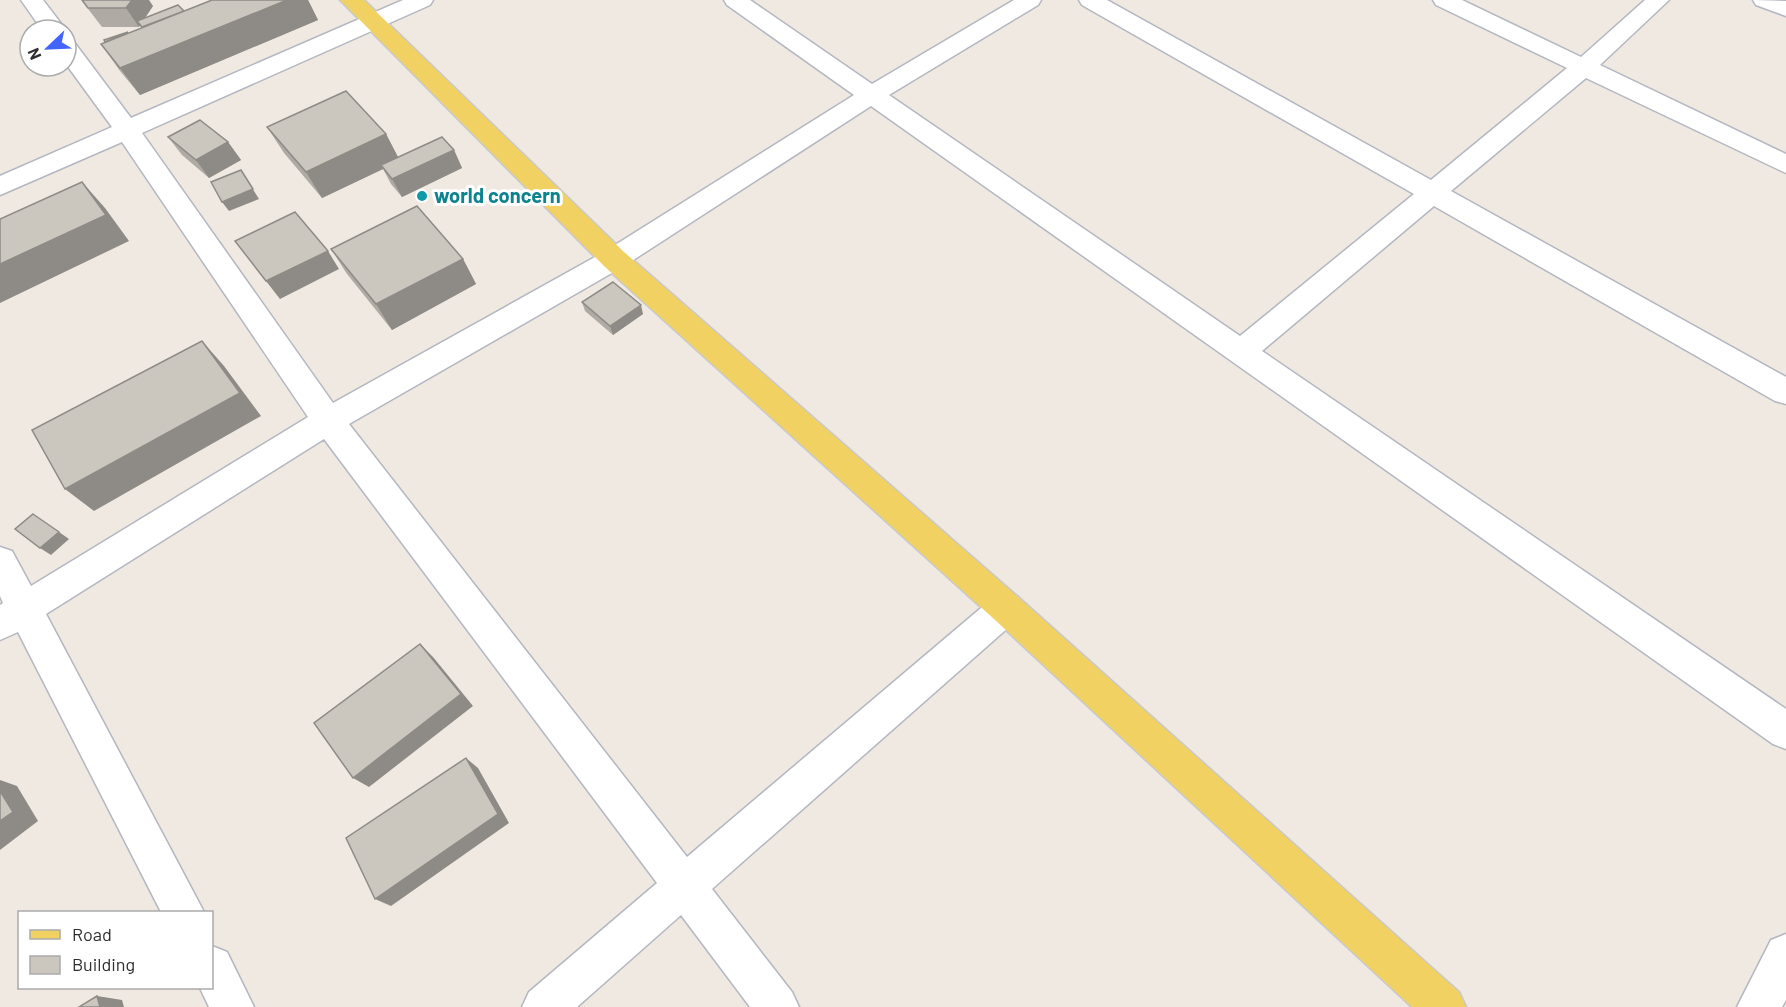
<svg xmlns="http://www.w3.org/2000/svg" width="1786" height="1007" font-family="Barlow,sans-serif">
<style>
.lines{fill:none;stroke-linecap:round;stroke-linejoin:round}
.minor-casing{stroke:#b4b7c1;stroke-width:3}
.major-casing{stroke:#c9c9c9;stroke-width:3}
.minor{fill:#fff;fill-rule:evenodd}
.major{fill:#f2d163;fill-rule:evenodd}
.wall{fill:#afaba4}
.shaded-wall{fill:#8e8b86}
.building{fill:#cbc7bf;stroke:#8e8b86;stroke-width:1.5}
.culture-dot{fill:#0f9aa8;stroke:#fff;stroke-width:2}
.labels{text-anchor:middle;stroke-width:6;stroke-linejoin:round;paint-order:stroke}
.culture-label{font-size:20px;font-weight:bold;fill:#0d838f;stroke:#fff;text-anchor:start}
</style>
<rect width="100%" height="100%" fill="#efe9e1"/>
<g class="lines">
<defs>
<path id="minor" d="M21,0H43L66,30H42Z
M403,0H433L430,5L142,133L333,403L604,252L854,95L727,5L724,0H750L872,84L1014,0H1041L1038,5L889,95L1240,336L1414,194L1082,5L1079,0H1107L1431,180L1567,68L1436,5L1433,0H1462L1581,57L1645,0H1669L1600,65L1786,154V173L1586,78L1451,191L1786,377V404L1775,401L1434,206L1262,351L1786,709V749L1773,744L871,106L624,266L349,424L687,857L994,597L1006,592L1018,597L1024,608L1018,619L712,889L792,992L799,1007H750L681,915L577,1007H522L529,992L657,883L324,439L46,614L204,912H161L18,632L0,640V605L3,603L0,596V547L12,551L31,586L308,417L122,142L0,195V176L112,127L66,64V40L74,42L131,118Z
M1753,0L1786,1V16L1756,5Z
M1786,934V1000L1782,1007H1737L1771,940Z
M212,946L227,952L254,1007H209L200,988H212Z"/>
<path id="major" d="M340,0H364L624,252L1018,597L1459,992L1466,1007H1412L994,619L604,266Z"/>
</defs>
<use href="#minor" class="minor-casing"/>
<use href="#major" class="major-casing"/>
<use href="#minor" class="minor"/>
<use href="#major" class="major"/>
</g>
<path class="wall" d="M212,0H308L318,20L140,95L120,71L101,44L142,28L140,25L139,27H102L82,1L153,6L145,18L184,11Z
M267,127L386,134L398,157L454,150L462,168L402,197L391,184L383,169L322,198L284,153Z
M168,137L228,142L241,160L209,178L182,155Z
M331,249L463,259L476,284L392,330L347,274Z
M582,302L643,314L613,335L585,311Z"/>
<path class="shaded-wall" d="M132,0H149L153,6L140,25L137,21L140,25L139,27L126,8Z
M287,0H308L318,20L140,95L120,68Z
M386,134L400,161L381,165L383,169L322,198L306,172Z
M228,142L241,160L209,178L196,160Z
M454,150L462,168L402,197L392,179Z
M241,170L259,199L229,211L222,202Z
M82,182L105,208L129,241L0,303V264Z
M328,251L339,269L280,299L266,281Z
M463,259L476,284L392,330L376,304Z
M641,305L643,314L613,335L610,326Z
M202,341L224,366L261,416L94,511L65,489Z
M59,532L69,539L51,555L40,548Z
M420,644L433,657L473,706L369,787L353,778Z
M466,758L478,768L509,823L391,906L375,899Z
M0,780L17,786L38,821L0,850Z
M97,996L122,1000L124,1007H100Z"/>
<path class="building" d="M82,0H132L126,8H88Z
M212,0H287L120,68L101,44Z
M178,5L184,11L142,27L137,21Z
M128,32L105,42L104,40Z
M346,91L386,134L306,172L267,127Z
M200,120L228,142L196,160L168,137Z
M442,137L454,150L392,179L381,165Z
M241,170L253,189L222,202L211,182Z
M82,182L106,215L0,264V219Z
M417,206L463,259L376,304L331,249Z
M295,212L328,251L266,281L235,241Z
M613,282L641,305L610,326L582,302Z
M202,341L240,393L65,489L32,430Z
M33,514L59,532L40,548L15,529Z
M420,644L461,694L353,778L314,723Z
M466,758L498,814L375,899L346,838Z
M0,791L13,812L0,821Z
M97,996L100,1007H79Z"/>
<circle class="culture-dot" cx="422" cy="196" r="6"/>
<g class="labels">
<g class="culture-label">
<text x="434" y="203">world concern</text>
</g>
</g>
<rect x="18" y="911" width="195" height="78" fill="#ffffff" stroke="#ababab" stroke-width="1.5"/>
<rect x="30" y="930" width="30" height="9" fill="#f2d163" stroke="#ababab" stroke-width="1.5"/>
<text x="72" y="941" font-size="18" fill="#2e2e2e">Road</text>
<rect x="30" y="956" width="30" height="18" fill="#cbc7bf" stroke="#ababab" stroke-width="1.5"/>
<text x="72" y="971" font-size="18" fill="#2e2e2e">Building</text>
<g transform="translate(48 48) rotate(247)"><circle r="28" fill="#ffffff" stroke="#ababab" stroke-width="1.5"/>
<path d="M0-4.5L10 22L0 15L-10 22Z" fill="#4264fb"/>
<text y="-9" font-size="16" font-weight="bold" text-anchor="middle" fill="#2e2e2e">N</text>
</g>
</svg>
